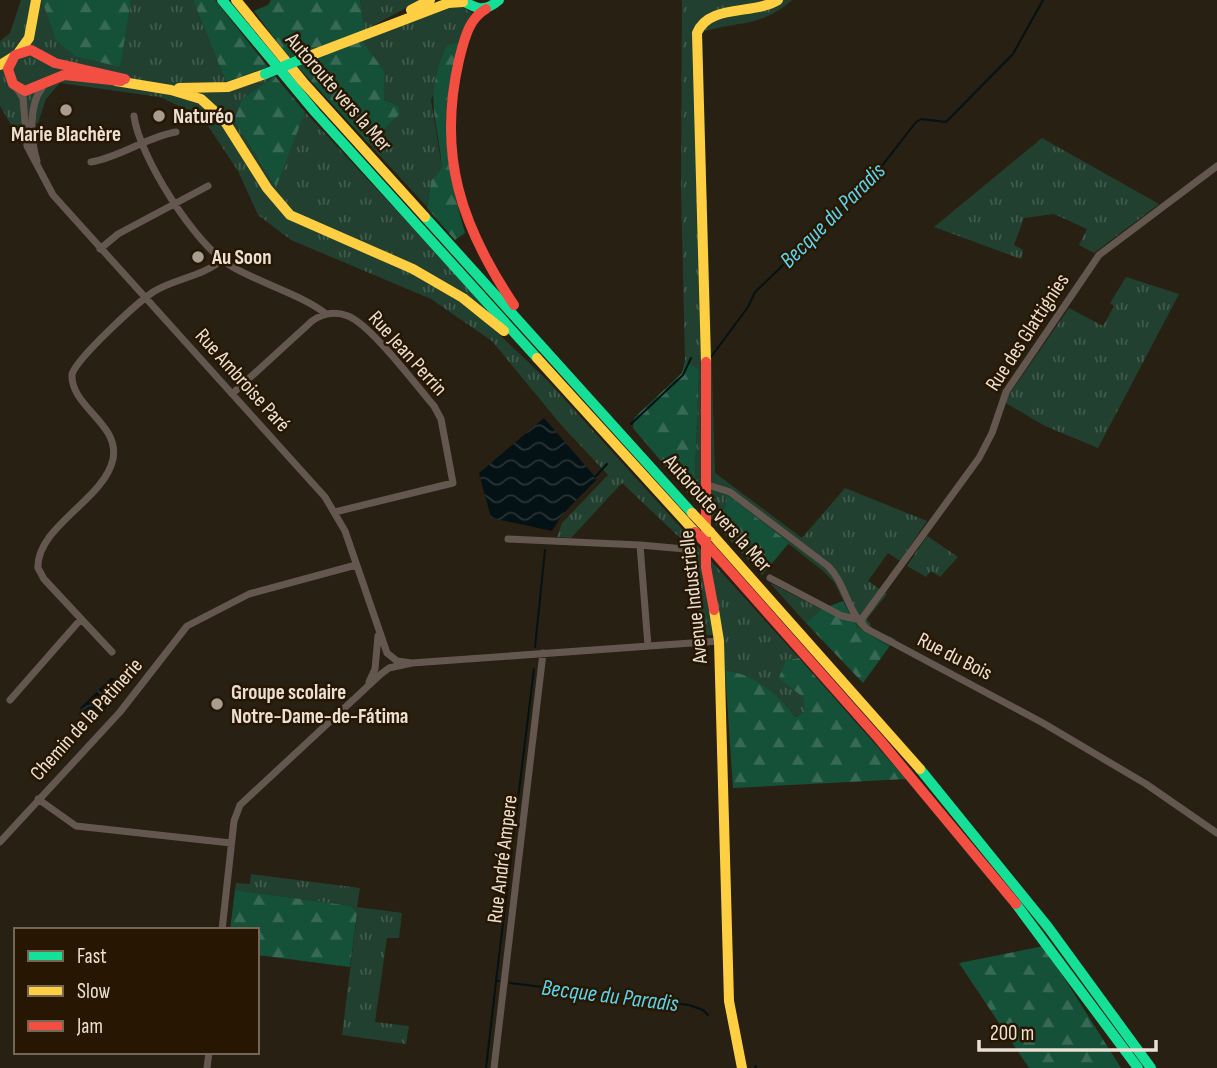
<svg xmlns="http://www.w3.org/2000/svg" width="1217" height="1068" font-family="'Sofia Sans Condensed',sans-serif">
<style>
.grass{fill:url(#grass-tufts)}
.forest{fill:url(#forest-firs)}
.water{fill:url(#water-waves)}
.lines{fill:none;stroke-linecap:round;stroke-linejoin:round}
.stream{stroke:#041115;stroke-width:2}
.street{stroke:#645750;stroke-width:7}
.fast{stroke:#16e098;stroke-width:10}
.slow{stroke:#ffcf43;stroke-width:10}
.jam{stroke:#f24e42;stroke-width:10}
.fast-bridge{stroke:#16e098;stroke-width:10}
.slow-bridge{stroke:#ffcf43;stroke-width:10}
.jam-bridge{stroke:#f24e42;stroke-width:10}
.poi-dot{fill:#a79d90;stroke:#271702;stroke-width:2.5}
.labels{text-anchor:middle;stroke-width:5;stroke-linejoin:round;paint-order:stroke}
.street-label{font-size:21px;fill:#ebe0d3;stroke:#271702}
.poi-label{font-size:21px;font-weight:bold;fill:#ebe0d3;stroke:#271702;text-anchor:start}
.water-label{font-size:23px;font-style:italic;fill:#5dd4ed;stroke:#271702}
</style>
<defs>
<pattern id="grass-tufts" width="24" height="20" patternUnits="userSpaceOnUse" patternTransform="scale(1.75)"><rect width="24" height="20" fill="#224030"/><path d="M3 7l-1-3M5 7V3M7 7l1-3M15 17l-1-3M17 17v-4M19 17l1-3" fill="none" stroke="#425b4d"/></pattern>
<pattern id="forest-firs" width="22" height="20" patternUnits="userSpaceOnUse" patternTransform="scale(1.75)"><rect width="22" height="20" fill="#155038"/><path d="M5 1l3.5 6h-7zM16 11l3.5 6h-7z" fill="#376954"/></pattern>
<pattern id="water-waves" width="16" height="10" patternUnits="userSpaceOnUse" patternTransform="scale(1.75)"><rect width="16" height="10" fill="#041115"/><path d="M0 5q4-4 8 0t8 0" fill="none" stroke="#293336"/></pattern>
</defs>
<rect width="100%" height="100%" fill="#282013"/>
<path class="grass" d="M21,0H42L119,67L131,0H193L226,82L268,67L275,76L243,98L275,186L305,112L486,307L481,317L548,381L799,658L786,660L804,698V712L794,717C774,692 758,676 725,670L723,635H699L696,553L622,483L571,538L557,537L562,523L608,475L562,426L492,341L431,299L291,240L258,215L238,171L202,117L160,97L60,83L46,99L38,123L13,128L0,106V41L10,33Z
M360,0H421L365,30Z
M682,0H792C760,28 740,20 702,32L715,473L802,538L845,488L927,521L900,561L888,553L868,581L887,594L867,619L872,628L895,639L889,647L857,627L834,582L823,571L728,496L726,507L710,518L694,500L699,371L685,361L681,189Z
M448,6L462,7L472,13L431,100L442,168L431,181L427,207L369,144L400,114L399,106L384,100V71L362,40Z
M1042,138L1159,204L1094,253L1079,245L1087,229L1054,214L1024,218L1014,245L1023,250L1021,259L934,227Z
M1126,277L1179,294L1098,448L1045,426L1004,402L1069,308L1103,326L1114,306L1110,303Z
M927,536L958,557L940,577L931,571L926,577L907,566Z
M770,583L821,609L806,623Z
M251,874L360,888L357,907L402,913L399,938H387L375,1022L409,1026L406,1044L342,1035L357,914L351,906L235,890L236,883L250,884Z"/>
<path class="forest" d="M42,0H131L120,67L75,56L56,40Z
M193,0H215L268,67L226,82Z
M271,0H360L365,30L289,58L254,11L268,5Z
M362,40L384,71V100L399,106L400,114L369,144L297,66Z
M460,42C437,114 445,162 465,233L455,240L427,208L431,181L442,168C437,113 423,100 447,45Z
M275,76L305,112L276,187L234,120L243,98Z
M685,361L699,370L694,500L633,428L634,418L682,373Z
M727,495L789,543L762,575L710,518L726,507Z
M843,601L857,627L889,647L863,683L806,623L821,609Z
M799,658L906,779L733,788L725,670C758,676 774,692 795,717L804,712V698L779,678L786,660Z
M235,890L351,906L357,913L350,967L257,955V930H230Z
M1044,946L1121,1068H1029L959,963Z"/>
<path class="water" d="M544,418L597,479L562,515L552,531L491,518L479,473Z
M111,678L118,679L124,687L94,722L80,708Z"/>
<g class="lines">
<path class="stream" d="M711,357L748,307L755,292L867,185L916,122L921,119L946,122L1013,54L1043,0
M631,424L683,375L691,358
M595,477L607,464
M535,647L545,550
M513,839L534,669
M499,981H496L512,849
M510,983L689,1005L703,1010L708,1015
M755,1066L756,1068
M486,1068L496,982"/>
<path class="street" d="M16,87L23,98L27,146L53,195L325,497L345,531L387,653L397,661L412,663
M134,116C139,156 195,245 231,266C257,282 305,296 326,314
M37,161C31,141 28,106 42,88
M91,162C121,157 146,137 176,132
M100,249L118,234L208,186
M232,394L312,321C323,313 335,311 348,316C371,325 416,385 434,406L441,419L453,483L335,512
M705,484L730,492L828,566C846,584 847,612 867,629L1043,723L1146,784L1217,833
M508,539L640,545L648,646
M640,545L685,549L692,567L693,583
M770,578L842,616L861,620L979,458L992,433L1006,392L1099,255L1217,166
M112,652L44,579L38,568C36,527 105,499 113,459C120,423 70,407 72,374C78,357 137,303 153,292C175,278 203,277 223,259
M369,682L375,669L378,636
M10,700L81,619
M38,799L76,826L231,843
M0,842L120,712L187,626L249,594L356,565
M222,930L234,821L240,805L381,674L389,668L412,663L719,641
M207,1068L209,1052
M494,1068L543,653"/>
<path class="fast" d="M222,0L315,112L537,358
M461,0C477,9 484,13 499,0
M425,217L692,513
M920,769L1048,927L1151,1068
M1016,904L1138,1068"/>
<path class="slow" d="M236,0L303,82L425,217
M411,10L430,0
M19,52L29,38L36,0
M304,58L448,3L463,2
M0,65L13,57
M116,81L171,90L201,99L224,120L267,188L290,215L413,269L463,298L504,331
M179,88L228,87L265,74
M537,358L695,532
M706,362L697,33C708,4 754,15 778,0
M710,532L920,769
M714,610L719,641L729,1001L742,1068"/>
<path class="jam" d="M486,9C468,19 464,41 459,60C437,155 461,226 514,305
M121,81L64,75L25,91L13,84L8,69L15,55L31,50L55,63L125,79
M706,362V567L714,610
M712,550L879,739L1016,904"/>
<path class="fast-bridge" d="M265,74L304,58"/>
<path class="slow-bridge" d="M692,513L710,532"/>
<path class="jam-bridge" d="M695,532L712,550"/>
</g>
<g class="poi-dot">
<circle cx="66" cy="110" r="7"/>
<circle cx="159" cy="116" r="7"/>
<circle cx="198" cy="257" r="7"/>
<circle cx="217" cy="704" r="7"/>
</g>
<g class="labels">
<g class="street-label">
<text transform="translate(339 92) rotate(49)" y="7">Autoroute vers la Mer</text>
<text transform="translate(1027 332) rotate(-57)" y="7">Rue des Glattignies</text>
<text transform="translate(408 353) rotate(48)" y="7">Rue Jean Perrin</text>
<text transform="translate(243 380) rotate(48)" y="7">Rue Ambroise Paré</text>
<text transform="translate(718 513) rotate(48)" y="7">Autoroute vers la Mer</text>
<text transform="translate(693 597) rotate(-96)" y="7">Avenue Industrielle</text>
<text transform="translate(955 656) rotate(27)" y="7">Rue du Bois</text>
<text transform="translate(86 719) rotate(-48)" y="7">Chemin de la Patinerie</text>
<text transform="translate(502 859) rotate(-83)" y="7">Rue André Ampere</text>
</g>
<g class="poi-label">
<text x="173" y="123">Naturéo</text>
<text x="66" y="141" text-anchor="middle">Marie Blachère</text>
<text x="212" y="264">Au Soon</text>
<text x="231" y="699">Groupe scolaire<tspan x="231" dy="24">Notre-Dame-de-Fátima</tspan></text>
</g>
<g class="water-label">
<text transform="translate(832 215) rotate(-45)" y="8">Becque du Paradis</text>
<text transform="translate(610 995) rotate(7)" y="8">Becque du Paradis</text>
</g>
</g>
<rect x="14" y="928" width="245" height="126" fill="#271702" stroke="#756756" stroke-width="2"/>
<rect x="28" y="951" width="35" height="10" fill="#16e098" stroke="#756756" stroke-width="2"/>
<text x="77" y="963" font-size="21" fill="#ebe0d3">Fast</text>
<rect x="28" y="986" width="35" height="10" fill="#ffcf43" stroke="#756756" stroke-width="2"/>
<text x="77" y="998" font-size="21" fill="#ebe0d3">Slow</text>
<rect x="28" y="1021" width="35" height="10" fill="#f24e42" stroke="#756756" stroke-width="2"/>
<text x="77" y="1033" font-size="21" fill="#ebe0d3">Jam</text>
<path d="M979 1040v10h177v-10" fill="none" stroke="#ebe0d3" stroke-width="3.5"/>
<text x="990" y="1040" font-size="21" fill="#ebe0d3" stroke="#271702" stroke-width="5" paint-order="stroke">200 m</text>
</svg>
